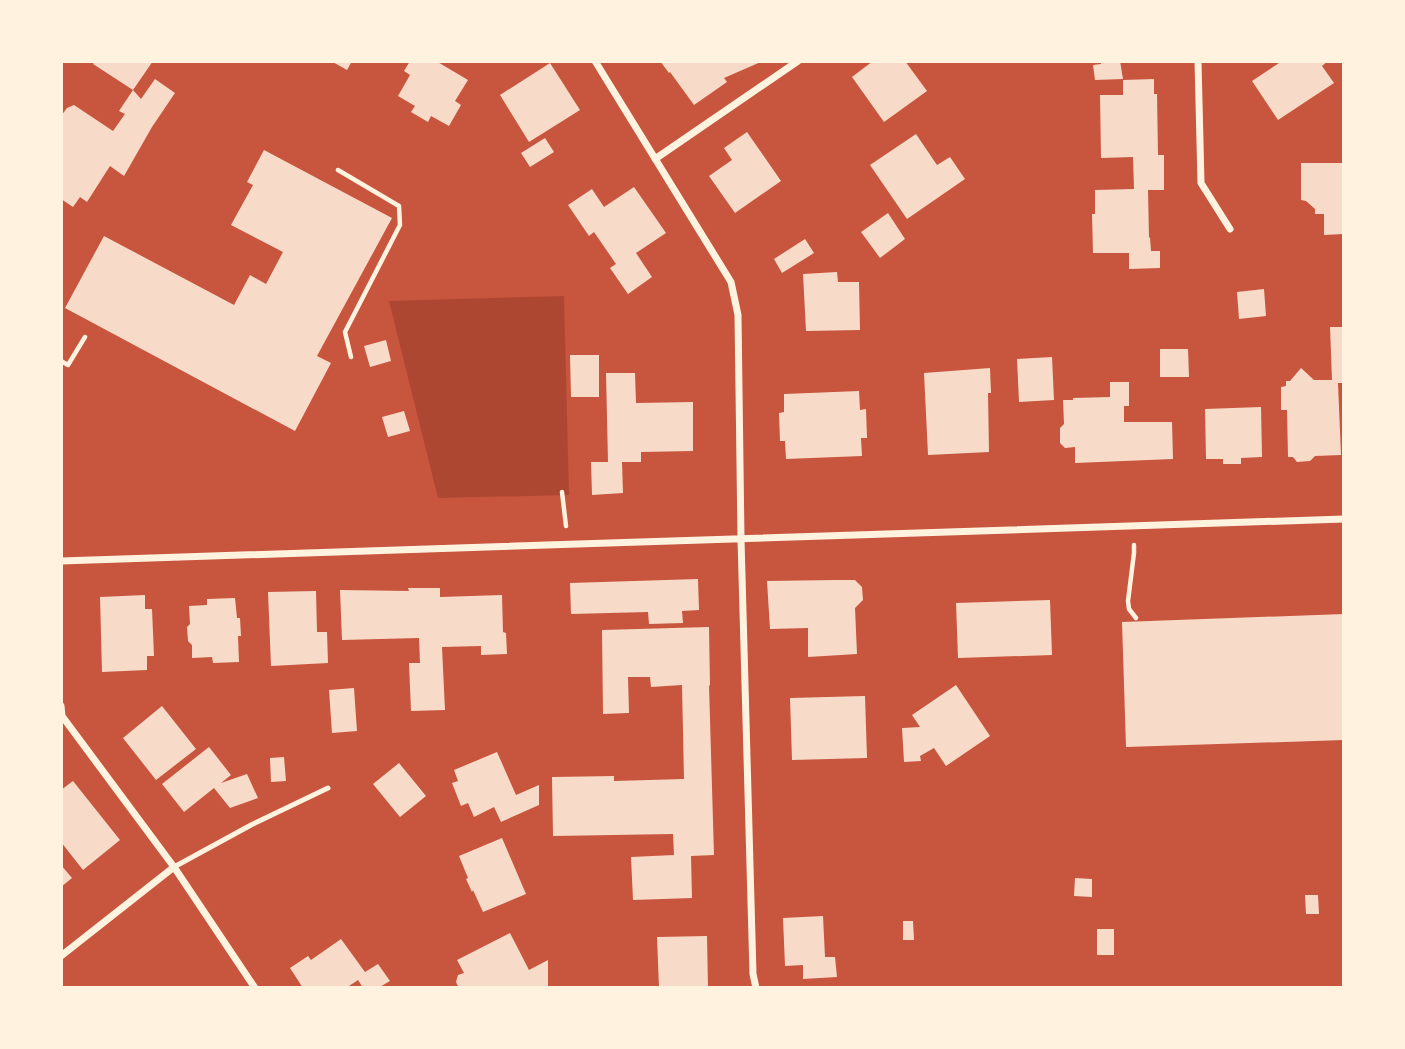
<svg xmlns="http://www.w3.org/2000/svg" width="1405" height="1049" font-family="Jost,sans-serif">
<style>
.green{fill:#ae4732}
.building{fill:#f7dbc8}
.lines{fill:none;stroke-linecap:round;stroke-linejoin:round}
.path{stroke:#fff3e0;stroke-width:4.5}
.service{stroke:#fff3e0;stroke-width:5}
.minor{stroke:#fff3e0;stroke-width:7}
</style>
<rect width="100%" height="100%" fill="#c8553d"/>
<path class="green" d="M564,296L569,495L438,498L389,301Z"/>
<path class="building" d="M95,61H153L133,90L93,64Z
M331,61H352L347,70Z
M410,61H436L468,80L455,101L461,105L449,126L431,116L428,122L411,112L415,106L398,96L410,75L404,71Z
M660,61H763L724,78L727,82L694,105L670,72L669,73Z
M873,61H905L927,91L884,122L852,77Z
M1101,61H1120L1123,79L1095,80L1093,65L1101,64Z
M1282,61H1328L1322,66L1334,83L1278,120L1252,81Z
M550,63L580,110L529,142L500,95Z
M155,79L175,93L152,127L124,176L110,166L87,202L80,197L73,207L61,199V116L67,108L74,105L113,131L125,114L119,111L133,90L141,99Z
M1154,79V94H1157L1158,155H1164V190H1148L1149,238L1150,237L1151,251H1160V268L1129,269V253H1093L1092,214H1095V190L1134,189L1133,157L1101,158L1100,95H1123V80Z
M747,132L781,181L735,213L709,176L732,160L724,148Z
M916,134L937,165L950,157L965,179L907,219L870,165Z
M545,138L554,152L530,167L521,153Z
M264,150L392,218L317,356L331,363L295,431L65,308L104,236L234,305L250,275L266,284L283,252L231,225L253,185L247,182Z
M1301,163H1344V234L1324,235V214H1315V209L1306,201L1301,200Z
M634,187L666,233L636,253L652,277L628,294L610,268L616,264L594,232L589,236L568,205L592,189L604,207Z
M888,213L905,239L880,258L861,232Z
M805,239L814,253L782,273L774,259Z
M837,272L838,282H859L860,330L806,331L803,274Z
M1264,289L1266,316L1239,319L1237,292Z
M1330,327H1344V383H1338L1341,455L1315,456L1310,461L1297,462L1293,457H1288L1287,410H1281V387L1286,386V381H1290L1301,368L1314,380H1332Z
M386,340L391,361L370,367L364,346Z
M1160,349H1188L1189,377H1160Z
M570,355H599V397H571Z
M1052,357L1054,400L1019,402L1017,359Z
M990,368L991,393H988L989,452L928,455L924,373Z
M606,373H635L636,403L693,402V451L641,452V462H622L623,493L592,495L591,462H608Z
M1110,382H1129V406H1124V422H1172L1173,459L1075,463V447L1065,448L1060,443V428L1064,424L1063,400H1073V398L1110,397Z
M859,391L860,410L866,409L867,438H861L862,456L786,459L785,441H780L779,413L784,412V394Z
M1261,407L1262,457L1241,458V464H1223V459H1206L1205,409Z
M404,411L410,431L388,437L382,417Z
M698,579L699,610L682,611L683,623L649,624L648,612L571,614L570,583Z
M836,580H855L862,587L863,600L855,608L857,654L808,657V628L770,629L767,581Z
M408,588H440V597L502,595L503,632L506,633L507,654L481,655V646L442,647L445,710L411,711L409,663H420L419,638L342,640L340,590L409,591Z
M316,591L317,632H327L328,663L271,666L268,592Z
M145,595V609H152L154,656H147V670L102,672L100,597Z
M235,598L237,618H240L241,636H238L239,662L213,663L212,657L192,658V645L188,641L187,627L190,624L189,606L207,605V599Z
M1050,600L1052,655L958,658L956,603Z
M1344,614V740L1126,747L1122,622Z
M709,627L710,686L709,685L714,855L691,856L692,898L633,900L631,857L674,855L673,834L553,836L552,777L614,776V781L684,779L682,685L651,687L650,677H628L629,713L603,714L602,630Z
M956,685L990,736L946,766L934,748L920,756L921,761L904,762L902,728L920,727L912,715Z
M354,688L357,731L332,733L329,690Z
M865,696L867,758L792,760L790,698Z
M162,706L196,749L156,780L123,738Z
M209,747L231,775L221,783L247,774L258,798L230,808L214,788L184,812L162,784Z
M497,752L516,795L539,785V805L501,822L494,807L474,817L468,803L461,806L452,783L458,781L454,770Z
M284,757L286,781L271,782L270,758Z
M399,763L426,796L400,817L373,784Z
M73,781L120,840L83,870L61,842V790Z
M502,838L526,894L483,912L473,890L472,892L466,879L468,878L459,856Z
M61,865L72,878L61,887Z
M1075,878L1092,879V897L1074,896Z
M1305,895H1318L1319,914H1306Z
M823,916L825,957H835L837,977L803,979V965L785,966L783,918Z
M903,921H913L914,940H903Z
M1097,929H1114V955H1097Z
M510,933L529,970L548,960V988H459L456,982L458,975L464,973L457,960Z
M707,936L708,988H659L657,937Z
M341,939L365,972L378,964L390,981L378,988H363L358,980L346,988H303L290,968L308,956L311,960Z"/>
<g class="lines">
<path class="path" d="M338,170L399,206L400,225L345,332L351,357
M61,361L68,365L85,337
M562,492L566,526
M1134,545V553L1128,601L1129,609L1136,618"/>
<path class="service" d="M174,867L251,825L328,788"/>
<path class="minor" d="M595,61L731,282L738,315L741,539L753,974L756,988
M1198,61L1201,183L1230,229
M655,159L798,61
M61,561L1344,519
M61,706L62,716L174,867L255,988
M61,956L174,867"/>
</g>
<rect width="1405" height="1049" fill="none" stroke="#fff3e0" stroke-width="126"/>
</svg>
